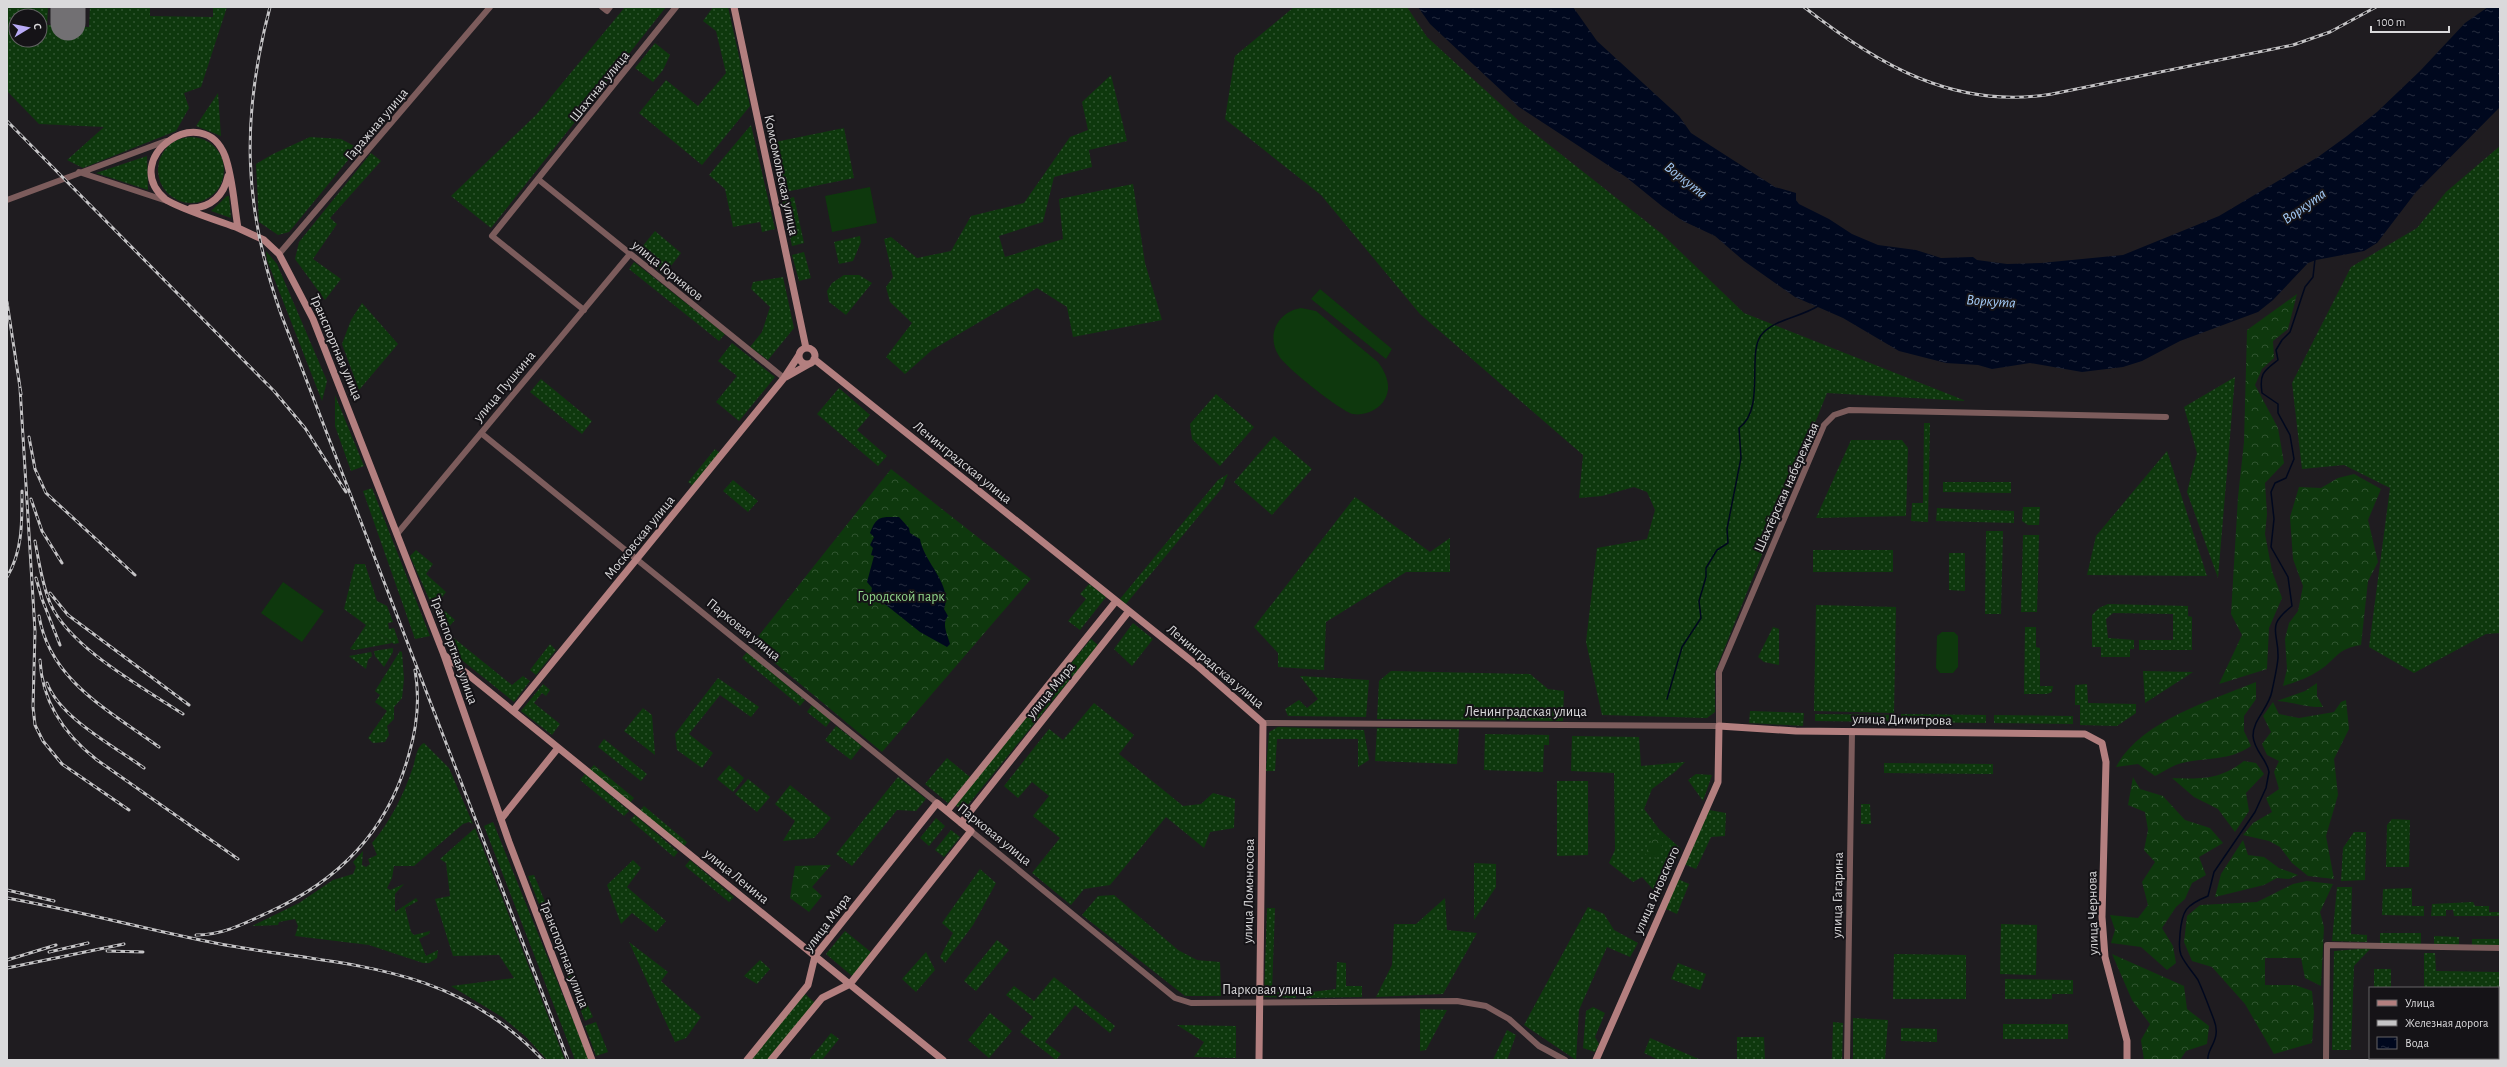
<svg xmlns="http://www.w3.org/2000/svg" width="2507" height="1067" font-family="'Alegreya Sans',sans-serif">
<style>
.grass{fill:url(#grass-dots);fill-rule:evenodd}
.forest{fill:url(#forest-crowns)}
.pitch{fill:#0e380d}
.water{fill:url(#water-ripples)}
.lines{fill:none;stroke-linecap:round;stroke-linejoin:round}
.stream{stroke:#00081e;stroke-width:1.5}
.runway{stroke:#727073;stroke-width:35}
.tertiary{stroke:#7c5c5c;stroke-width:6}
.secondary{stroke:#b37f7f;stroke-width:7}
.rail-casing{stroke:#c5c4c6;stroke-width:3}
.rail{stroke:#151317;stroke-width:1.5;stroke-dasharray:4.5;stroke-linecap:butt}
.labels{text-anchor:middle;stroke-width:4;stroke-linejoin:round;paint-order:stroke}
.street-label{font-size:14px;fill:#dad9db;stroke:#151317}
.park-label{font-size:14px;fill:#8fd48a;stroke:#151317}
.water-label{font-size:15px;font-style:italic;fill:#a3caf6;stroke:#151317}
</style>
<defs>
<pattern id="grass-dots" width="8" height="8" patternUnits="userSpaceOnUse"><rect width="8" height="8" fill="#0e380d"/><path d="M2 2h.1M6 6h.1" fill="none" stroke="#305430" stroke-width="1.8" stroke-linecap="round"/></pattern>
<pattern id="forest-crowns" width="20" height="18" patternUnits="userSpaceOnUse"><rect width="20" height="18" fill="#0e380d"/><path d="M2 6a3 3 0 1 1 6 0M12 15a3 3 0 1 1 6 0" fill="none" stroke="#305430"/></pattern>
<pattern id="water-ripples" width="26" height="14" patternUnits="userSpaceOnUse"><rect width="26" height="14" fill="#00081e"/><path d="M2 4q2-2 4 0t4 0M15 11q2-2 4 0t4 0" fill="none" stroke="#252b3e"/></pattern>
</defs>
<rect width="100%" height="100%" fill="#1f1c20"/>
<path class="grass" d="M7,7H48L47,25L89,27L90,7H150V16L213,17V7H227L201,87L184,93L189,108L176,131L83,168L67,160L104,127L39,124L7,91ZM16,16H40V40H16Z
M625,7H666L491,228L451,196L536,115Z
M713,7H728L750,106L702,165L639,113L666,80L698,106L726,73L716,31L703,21Z
M1294,7H1407L1427,37L1519,121L1662,234L1744,313L1966,401L1827,393L1715,672V712L1707,718L1602,715L1586,642L1597,548L1647,539L1655,510L1647,492L1634,487L1602,496L1579,498L1583,455L1420,314L1321,195L1225,119L1235,56Z
M655,43L670,55L663,70L653,82L635,68Z
M1111,75L1127,141L1089,150L1092,167L1054,177L1043,222L999,236L1005,257L1063,239L1059,199L1133,184L1145,263L1162,320L1073,337L1067,307L1037,288L932,350L905,374L886,357L912,323L890,302L886,287L893,277L884,239L891,237L917,258L951,251L971,216L1024,203L1070,137L1088,130L1082,102Z
M218,93L221,136L196,126Z
M751,125L775,229L762,232L760,222L733,227L725,189L709,175Z
M844,128L854,178L780,193L770,143Z
M310,137L341,139L358,148L289,232L278,235L259,222L256,164L273,154Z
M158 170a33 33 0 1 1 66 0a33 33 0 1 1-66 0Z
M2500,146V633L2486,634L2414,673L2369,647L2390,488L2344,465L2302,469L2292,383L2351,267L2417,228L2446,192Z
M371,153L381,161L330,218L337,224L313,259L341,279L325,300L295,259L299,242Z
M147,156L148,190L96,173Z
M227,196H229L231,218L211,211Z
M794,197L804,243L792,246L782,200Z
M655,231L681,253L664,275L637,253Z
M860,236L861,242L853,261L839,264L834,242Z
M266,251L277,264L327,381L322,401L267,260Z
M804,252L811,278L799,281L792,255Z
M634,262L725,334L719,341L629,269Z
M844,275H859L872,283L846,315L829,302L827,291L832,283Z
M783,277L794,328L768,360L750,347L762,332L770,307L751,289L753,282Z
M362,303L398,344L359,390L342,344L351,320Z
M732,343L775,377L739,421L716,402L737,376L718,361Z
M2235,377L2218,578L2187,492L2197,453L2184,407Z
M541,379L592,421L582,434L530,392Z
M839,388L870,415L857,430L887,456L878,466L817,414Z
M1216,394L1254,427L1220,466L1192,439L1190,424Z
M335,395L364,466L351,471L335,426Z
M1924,423H1930L1928,522L1911,521L1912,503H1923Z
M1274,436L1312,469L1272,515L1234,482Z
M1851,440H1902L1908,448L1906,516L1816,518Z
M715,449L720,453L693,486L688,482Z
M2167,451L2207,576L2087,575L2096,536Z
M1228,474L1222,488L1126,604L1120,599L1218,480Z
M733,480L758,501L748,512L723,491Z
M1943,482H2011V493L1943,492Z
M372,488L430,636L415,639L363,491Z
M1355,497L1430,552L1450,538V572H1406L1326,622L1324,670L1278,667V653L1254,627Z
M2023,507H2040L2039,525H2028L2022,521Z
M1937,508L2014,511V523L1936,521Z
M1986,531H2003L2001,614H1985Z
M2023,535H2039L2037,612H2021Z
M416,550L433,564L426,574L446,592L437,604L455,620L445,631L512,685L523,676L530,681L514,702L453,653L410,556Z
M1813,550H1893V572H1813Z
M1949,553H1965V591L1949,590Z
M355,564H365L377,601L387,606L393,622L388,623L389,629L394,628L399,643L394,644L376,631L392,643L355,650L350,649L366,625L344,609Z
M1089,584L1106,597L1080,630L1068,621L1086,599L1080,594Z
M2108,604L2188,606V616L2192,617V650H2139V640H2173V614L2113,613L2106,619L2108,638L2134,640V649H2130V657H2101V647H2092V615L2099,608Z
M1816,605L1896,607L1894,713L1814,711Z
M1133,623L1153,639L1132,666L1114,649Z
M1773,627L1779,629V665L1764,662L1758,657Z
M2025,627H2036V647L2040,648V686H2053L2052,692L2047,694H2024Z
M1091,639L1098,645L963,811L955,805Z
M550,644L556,650L536,675L530,670Z
M393,648V652L384,667L375,656L374,651Z
M400,651L402,652L404,679L402,698L394,707V719L387,726L389,735L385,742L373,743L368,738L387,711L375,702L380,695L375,691Z
M371,652L372,656L368,660L366,669L349,656Z
M747,652L805,700L800,706L742,658Z
M1391,671L1530,674L1548,689L1564,691L1563,721L1377,719L1379,681Z
M2143,671L2193,672L2145,703Z
M1300,676L1369,680L1366,717L1288,716L1285,709L1299,700L1307,708L1318,699Z
M718,678L759,707L751,717L720,695L689,734L713,753L702,768L677,750L675,734Z
M543,684L550,690L546,696L542,693L534,703L560,724L552,735L521,711Z
M2087,684L2088,703L2136,704V713L2117,726L2080,725V705H2075V685Z
M1094,703L1134,735L1119,754L1183,806L1201,804L1213,793L1235,799L1234,828L1210,832L1204,848L1166,817L1110,885L1084,889L1071,905L1032,873L1060,838L1033,816L1049,796L1032,782L1018,798L1004,786L1049,729L1063,740Z
M812,705L831,720L826,727L807,712Z
M643,708L652,715L655,755L624,731Z
M1750,711L1804,713L1803,726L1749,723Z
M1815,714L1894,715V722L1815,721Z
M1901,714L1986,715V723L1901,722Z
M1994,715L2073,716V724L1994,723Z
M836,726L862,746L851,760L825,740Z
M1278,727L1364,730L1369,760L1358,767V739H1277L1275,771H1266L1269,732Z
M1377,728L1459,729L1457,764L1375,761Z
M1485,734L1549,735V745H1544L1543,772L1484,770Z
M1572,736L1639,737L1641,766L1685,762L1676,771L1652,789L1644,809L1659,829L1681,849L1660,897L1642,877L1633,882L1609,863L1615,850L1614,773L1571,771Z
M604,739L647,774L641,781L598,747Z
M424,743L449,768L473,824L469,822L463,824L414,866H394L392,878L387,888L390,890L404,884L395,894V912L416,898L418,901L405,908L411,932L414,935L430,931L429,934L419,939L426,956L438,950L437,958L429,963H423L369,945L295,936L298,926L295,919L279,922L278,925L252,926L299,903L333,880L353,874L356,867L353,862L363,851L362,865L366,867L370,864L368,859L377,855L372,843C390,822 403,796 412,770C415,763 416,746 424,743Z
M947,758L970,777L948,803L925,784Z
M1884,763L1993,764V774L1884,773Z
M729,765L744,778L733,792L717,779Z
M585,774L629,811L624,816L580,780Z
M1696,774L1712,775L1703,801L1688,780Z
M898,777L926,799L916,811L897,810L852,866L836,854Z
M748,779L770,797L757,812L735,794Z
M1557,781H1588V855L1557,856Z
M790,785L831,818L814,838L783,841L795,821L775,804Z
M1861,804H1870L1871,824H1861Z
M644,806L687,842L683,848L639,811Z
M1709,810L1726,813L1725,836L1711,837L1696,869L1684,864Z
M635,815L678,852L674,857L630,820Z
M936,818L945,826L929,846L920,838Z
M2392,819L2410,820L2409,867H2386L2387,825Z
M493,822L589,1060H575L484,826Z
M475,828L565,1060H547L526,1037L502,1017L451,986L514,978L499,955L453,956L435,899L450,896L446,863L440,859Z
M951,830L960,837L944,857L935,850Z
M2354,832H2366L2365,880L2341,881L2343,848Z
M633,860L641,868L627,887L666,921L656,932L632,913L621,924L607,885Z
M690,860L734,897L729,902L685,866Z
M1474,863L1496,864V887L1474,920Z
M980,869L996,883L973,925L945,963L940,957L953,933L942,923Z
M534,875L576,977L569,980L528,876Z
M1678,879L1689,884L1677,914L1666,909Z
M2337,887H2352L2351,934L2367,935V942L2332,941Z
M2412,888V906H2424V916L2382,915L2383,889Z
M1114,895L1178,950L1197,960L1220,962L1221,996H1185L1082,915L1098,896Z
M1445,898L1447,930L1477,933L1443,994L1376,997L1392,965L1394,924H1416Z
M2473,902L2475,906H2489V912H2500V916H2454L2453,910H2446V916H2431L2432,904Z
M1588,907L1604,914L1614,930L1638,943L1630,957L1607,947L1579,1010L1576,1060L1524,1025Z
M1267,908H1275L1272,991L1296,995V998L1264,997Z
M2001,924L2037,925L2036,975L2000,974Z
M845,931L872,953L852,976L826,954Z
M2380,933H2421V944H2380Z
M2434,936L2459,937V945H2434Z
M2472,939H2500V945H2472Z
M997,940L1009,950L976,991L964,981Z
M629,942L668,972L661,981L701,1017L686,1038L675,1042Z
M2371,948L2354,966L2351,1050H2332L2334,951Z
M926,952L935,970L916,992L902,979Z
M2424,953H2435L2436,971L2500,972V1060L2498,988H2424Z
M1894,954L1966,955V999H1893Z
M760,960L770,969L757,984L744,976Z
M1337,962L1346,963V986H1362V997L1303,998V993L1336,989Z
M1678,963L1706,974L1700,990L1671,979Z
M2374,969H2391V988H2374Z
M1054,977L1115,1026L1110,1033L1075,1005L1045,1042L1061,1054L1056,1060L1020,1032L1033,1017L1006,995L1014,986L1034,1001Z
M2005,979L2073,980V994H2052V999H2005Z
M579,986L593,1017L585,1021L572,989Z
M805,994L815,1003L767,1060H750Z
M1593,1007L1605,1013L1595,1037L1599,1044L1595,1052L1583,1048L1586,1011Z
M1420,1009L1447,1010L1426,1050L1420,1051Z
M990,1013L1012,1031L989,1058L968,1040Z
M1853,1018L1888,1020L1885,1060H1853Z
M596,1022L608,1052L596,1056L585,1026Z
M1833,1022L1843,1023L1842,1060H1832Z
M2003,1024H2068V1039H2003Z
M1177,1025L1236,1026V1058L1194,1057L1204,1042Z
M1901,1028L1937,1029V1042L1901,1041Z
M1507,1030L1516,1035L1507,1060H1493Z
M831,1033L839,1039L822,1060H809Z
M1737,1037H1764L1765,1060H1737Z
M1650,1038L1701,1060H1659L1644,1053Z"/>
<path class="forest" d="M2297,294L2288,329L2273,341L2274,358L2262,369L2255,385L2278,428L2284,463L2265,483L2267,514L2265,534L2272,571L2282,598L2269,628L2267,669L2219,684L2242,635L2231,614L2238,497L2244,442L2247,330Z
M891,469L1031,579L882,752L752,644Z
M2354,474L2381,489L2368,520L2378,562L2368,581L2361,645C2336,649 2338,658 2320,670C2308,678 2296,682 2283,686L2287,669L2285,639L2289,623L2298,611L2303,586L2293,559L2290,517L2299,487L2321,488L2338,478Z
M2256,682V699L2244,716V731L2251,746C2230,761 2206,757 2182,763C2173,765 2163,772 2155,776L2138,764L2116,767C2140,721 2210,701 2256,682Z
M2317,683V696L2323,707C2308,708 2293,702 2277,701L2305,691Z
M2346,700L2349,729L2334,759L2338,795L2326,836L2334,879L2308,876L2292,863L2280,847L2269,841L2243,835L2253,823L2272,812L2266,798L2279,789L2274,772L2279,761L2267,755L2262,744L2271,732L2263,716L2273,702L2279,714L2299,718L2334,712L2341,702Z
M2244,761L2256,763L2264,774L2246,793L2249,811L2235,832L2218,809L2194,797L2172,778C2202,779 2219,780 2244,761Z
M594,765L634,798L630,803L589,770Z
M2133,777L2140,789L2163,796L2185,820L2210,828L2223,843L2199,857L2206,875L2192,883L2185,899L2176,907L2162,928L2173,946L2176,963L2167,970L2141,947L2111,943L2115,930L2110,915L2138,918L2148,905L2142,882L2155,862L2144,850L2148,830L2145,812L2128,805Z
M1655,833L1665,839L1656,859L1645,854Z
M2243,840L2248,855L2264,857L2279,868L2298,875L2289,879L2277,878L2264,885L2215,897L2221,874Z
M831,865L812,887L822,896L809,912L790,898L795,866Z
M2307,881L2333,884L2320,912L2324,927L2321,986L2305,978L2301,958H2265V985H2295L2312,991L2314,1012L2312,1043L2274,1054L2245,1004L2212,967L2192,961L2184,942L2187,916L2200,905L2257,902L2293,884Z
M2112,954L2184,986L2187,1009L2209,1026L2207,1044L2186,1051L2180,1060H2144L2141,1040L2150,1024L2132,1000Z"/>
<path class="pitch" d="M870,187L877,223L832,232L825,196Z
M1320,289L1392,349L1386,359L1311,299Z
M1301,308L1316,311L1378,362C1386,373 1392,386 1385,399C1379,410 1365,416 1353,414C1342,412 1285,367 1279,356C1266,336 1277,312 1301,308Z
M283,582L324,611L302,642L261,613Z
M1942,632H1954L1958,636V667L1953,673H1940L1936,668L1937,636Z"/>
<path class="water" d="M1418,7H1573L1597,41L1679,116L1691,133L1775,187L1796,193V200L1799,204L1829,219L1852,234L1878,245L1916,250L1941,258L1973,257L1977,260L2007,264L2041,263L2123,255L2219,216L2318,157L2347,136L2377,112L2420,71L2465,23L2488,7H2500V107L2416,192L2377,243L2364,251L2316,260L2308,263L2273,300L2258,312L2180,341L2142,361L2123,367L2082,372L2030,363L1992,369L1978,365L1946,363L1899,351L1843,318L1795,297L1744,261L1715,236L1683,221L1663,207L1626,177L1519,107L1430,24Z
M899,517L909,528L910,533L920,539C924,563 953,584 944,609L948,616C941,624 948,636 950,644L947,647L920,632L871,593L872,588L867,582L874,556L871,555L873,548L870,545L874,537L870,533C877,515 881,517 899,517Z"/>
<g class="lines">
<path class="stream" d="M1667,699L1682,647L1701,618L1699,601L1706,577V568L1717,550L1728,543L1727,529L1741,458L1739,428C1767,408 1745,350 1763,333C1776,319 1801,317 1818,306
M2208,1060C2206,1049 2222,1040 2214,1020C2209,1007 2204,993 2198,980C2193,972 2185,964 2181,955C2178,947 2180,941 2180,934C2182,910 2186,905 2208,896L2214,872L2255,812L2266,788L2269,772C2267,759 2254,751 2253,736C2253,719 2269,708 2272,691C2274,681 2277,669 2278,658C2279,631 2265,627 2292,606L2288,577L2271,547L2274,519L2271,492L2275,483L2286,478L2294,459L2290,435L2278,413V404L2262,393C2259,373 2264,371 2278,360L2276,350L2282,340L2290,332L2305,287L2313,277L2315,259"/>
<path class="runway" d="M68,23V7"/>
<path class="tertiary" d="M602,7L607,11L610,7
M79,172L167,201
M539,180L784,378
M7,200L166,141
M279,254L490,7
M584,310L492,236L676,7
M481,433L937,803
M397,534L630,254
M1263,723L1719,726V672L1824,425L1834,415L1849,410L2166,417
M971,831L1175,998L1191,1003L1457,1001L1486,1006L1509,1019L1539,1046L1565,1060
M1847,1060L1852,731
M2326,1060L2327,945L2500,948"/>
<path class="secondary" d="M734,7L806,348
M191,208C211,208 224,195 228,176
M238,228C234,205 233,178 225,156C203,99 118,158 165,199C177,208 222,222 238,228L264,240L279,254L313,319L444,655L509,842L592,1060
M799 356a8 8 0 1 1 16 0a8 8 0 1 1-16 0Z
M814,359L1199,667L1263,723L1259,1060
M786,377L809,364
M444,655L943,1060
M513,711L784,378L799,355
M947,811L1116,601
M501,819L558,748
M961,823L1129,611
M747,1060L808,985L815,956L937,803L971,831L850,984L822,998L771,1060
M1596,1060L1718,782L1719,726L1796,731L2085,734L2102,743L2106,762L2102,917L2105,957L2127,1041V1060"/>
<defs>
<path id="rail" d="M270,7C241,117 243,207 281,314L568,1060
M1804,7C1878,65 1955,110 2052,94L2293,45L2330,32L2376,7
M7,121L274,391L305,428L346,492
M7,302L21,394
M20,388L35,631L33,707L35,725L43,741L62,764L129,810
M29,437L35,469L46,493L135,575
M31,499L42,531L62,563
M35,541C39,562 42,584 50,603C70,648 142,687 183,714
M7,577C23,551 22,520 22,491
M36,578L42,599L60,645
M50,593L68,615L189,705
M39,616C50,681 110,711 159,747
M40,660C42,703 65,735 97,760L238,859
M47,683C60,718 114,746 144,768
M7,890L54,901
M7,898C79,911 149,930 220,944C344,967 449,961 543,1060
M196,935C222,935 244,924 267,913C339,881 388,831 409,754C417,727 420,698 415,670
M107,951L143,952
M49,952L88,943
M7,960L56,945
M7,968L124,944"/>
</defs>
<use href="#rail" class="rail-casing"/>
<use href="#rail" class="rail"/>
</g>
<g class="labels">
<g class="street-label">
<text transform="translate(599 86) rotate(-51)" y="5">Шахтная улица</text>
<text transform="translate(376 124) rotate(-50)" y="5">Гаражная улица</text>
<text transform="translate(782 175) rotate(78)" y="5">Комсомольская улица</text>
<text transform="translate(668 270) rotate(39)" y="5">улица Горняков</text>
<text transform="translate(337 347) rotate(67)" y="5">Транспортная улица</text>
<text transform="translate(504 386) rotate(-50)" y="5">улица Пушкина</text>
<text transform="translate(963 462) rotate(39)" y="5">Ленинградская улица</text>
<text transform="translate(1786 487) rotate(-66)" y="5">Шахтёрская набережная</text>
<text transform="translate(639 537) rotate(-51)" y="5">Московская улица</text>
<text transform="translate(744 629) rotate(39)" y="5">Парковая улица</text>
<text transform="translate(455 650) rotate(70)" y="5">Транспортная улица</text>
<text transform="translate(1216 666) rotate(40)" y="5">Ленинградская улица</text>
<text transform="translate(1050 690) rotate(-51)" y="5">улица Мира</text>
<text x="1526" y="716">Ленинградская улица</text>
<text transform="translate(1902 719) rotate(1)" y="5">улица Димитрова</text>
<text transform="translate(995 834) rotate(39)" y="5">Парковая улица</text>
<text transform="translate(737 876) rotate(39)" y="5">улица Ленина</text>
<text transform="translate(1656 890) rotate(-66)" y="5">улица Яновского</text>
<text transform="translate(1248 891) rotate(-89)" y="5">улица Ломоносова</text>
<text transform="translate(1837 895) rotate(-89)" y="5">улица Гагарина</text>
<text transform="translate(2092 913) rotate(-91)" y="5">улица Чернова</text>
<text transform="translate(827 922) rotate(-53)" y="5">улица Мира</text>
<text transform="translate(565 954) rotate(69)" y="5">Транспортная улица</text>
<text x="1267" y="994">Парковая улица</text>
</g>
<g class="park-label">
<text x="901" y="601">Городской парк</text>
</g>
<g class="water-label">
<text transform="translate(1686 180) rotate(38)" y="5">Воркута</text>
<text transform="translate(2304 206) rotate(-35)" y="5">Воркута</text>
<text transform="translate(1991 301) rotate(4)" y="5">Воркута</text>
</g>
</g>
<rect width="2507" height="1067" fill="none" stroke="#dad9db" stroke-width="16"/>
<rect x="2369" y="987" width="130" height="72" fill="#151317" stroke="#646265"/>
<rect x="2377" y="1000" width="20" height="6" fill="#b37f7f" stroke="#646265"/>
<text x="2405" y="1007" font-size="12" fill="#dad9db">Улица</text>
<rect x="2377" y="1020" width="20" height="6" fill="#c5c4c6" stroke="#646265"/>
<text x="2405" y="1027" font-size="12" fill="#dad9db">Железная дорога</text>
<rect x="2377" y="1037" width="20" height="12" fill="url(#water-ripples)" stroke="#646265"/>
<text x="2405" y="1047" font-size="12" fill="#dad9db">Вода</text>
<g transform="translate(28 28) rotate(80)"><circle r="19" fill="#151317" stroke="#646265"/>
<path d="M0-3L7 15L0 10L-7 15Z" fill="#b9abf7"/>
<text y="-6" font-size="11" font-weight="bold" text-anchor="middle" fill="#dad9db">С</text>
</g>
<path d="M2371 26v6h78v-6" fill="none" stroke="#dad9db" stroke-width="2"/>
<text x="2377" y="26" font-size="12" fill="#dad9db" stroke="#151317" stroke-width="3" paint-order="stroke">100 m</text>
</svg>
